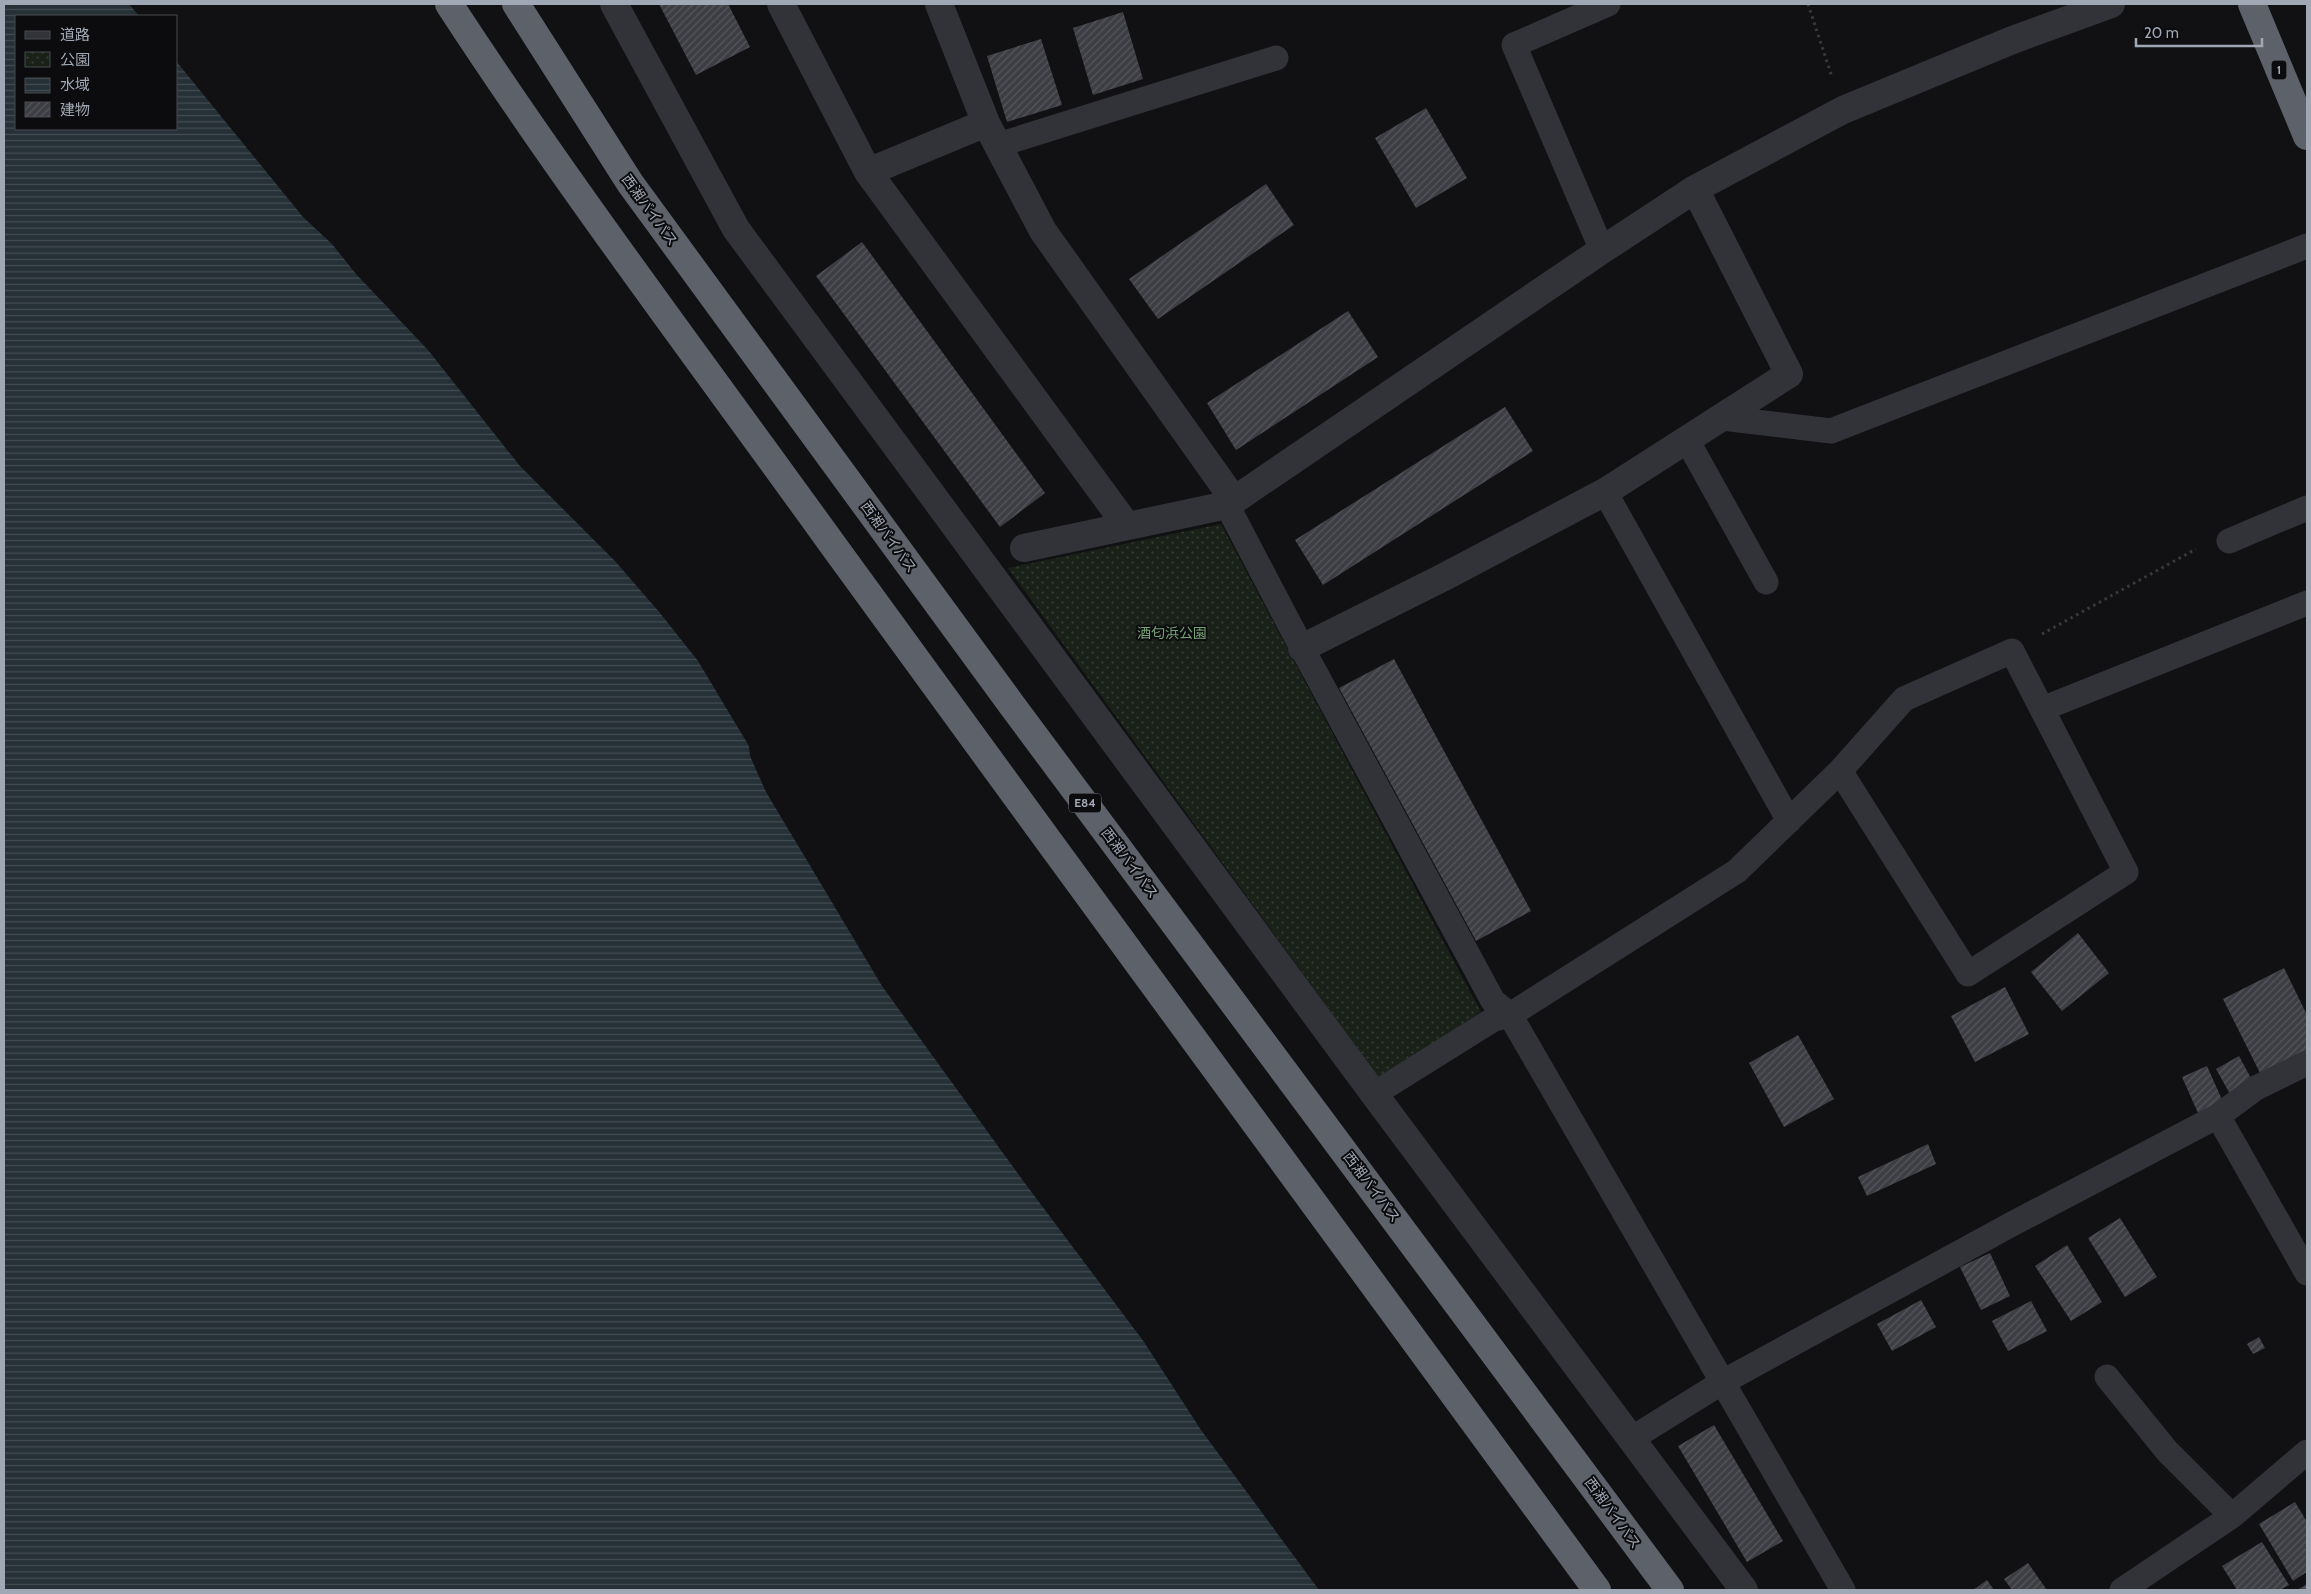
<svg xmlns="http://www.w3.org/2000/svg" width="2311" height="1594" font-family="Cabin,'Noto Sans JP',sans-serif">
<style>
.park{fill:url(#park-dots)}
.water{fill:url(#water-rules)}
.building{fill:url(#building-hatch)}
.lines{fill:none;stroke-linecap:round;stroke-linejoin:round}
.path{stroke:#383a3f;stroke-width:3;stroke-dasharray:2.5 4;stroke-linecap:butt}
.lane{stroke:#323338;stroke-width:25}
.street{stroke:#323338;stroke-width:28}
.highway{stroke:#5d6169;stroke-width:28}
.labels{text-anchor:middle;stroke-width:4;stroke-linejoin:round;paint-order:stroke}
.shield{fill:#0c0c0e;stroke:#747983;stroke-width:1}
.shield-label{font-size:12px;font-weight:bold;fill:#a1a8b5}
.street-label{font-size:14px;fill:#a1a8b5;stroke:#0c0c0e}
.park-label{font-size:14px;fill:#76a276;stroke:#0c0c0e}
</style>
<defs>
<pattern id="park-dots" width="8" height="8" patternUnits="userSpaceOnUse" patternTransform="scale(1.25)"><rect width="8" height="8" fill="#192119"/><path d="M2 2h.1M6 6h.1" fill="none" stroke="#373e38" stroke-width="1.8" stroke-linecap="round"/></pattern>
<pattern id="water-rules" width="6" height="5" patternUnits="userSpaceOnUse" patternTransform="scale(1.25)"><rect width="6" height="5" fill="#263137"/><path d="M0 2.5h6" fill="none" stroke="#424c52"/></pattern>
<pattern id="building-hatch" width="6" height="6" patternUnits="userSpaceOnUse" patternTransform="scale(1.25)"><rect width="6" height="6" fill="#3d3e43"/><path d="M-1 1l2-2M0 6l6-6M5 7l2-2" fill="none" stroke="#56575c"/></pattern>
</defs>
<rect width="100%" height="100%" fill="#111113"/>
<path class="park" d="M1221,524L1481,1012L1379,1078L1008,568Z"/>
<path class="water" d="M4,4H129L139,16H16V129H176V61L303,217L332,244L356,274L428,350L520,466L615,561L660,613L698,661L749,746L750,756L766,792L882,986L1024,1182L1144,1342L1201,1430L1319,1590H4Z"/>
<path class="building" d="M659,4H728L750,47L696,75Z
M1123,12L1143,79L1093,95L1073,28Z
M1041,39L1062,105L1007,122L987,56Z
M1426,108L1467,178L1416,208L1375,138Z
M1266,184L1294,225L1158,319L1129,279Z
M862,242L1045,493L1000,527L816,276Z
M1348,311L1378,357L1236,450L1207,403Z
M1505,407L1533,451L1323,585L1295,540Z
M1394,659L1531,911L1476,941L1339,688Z
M2078,933L2109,973L2062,1011L2031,972Z
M2284,968L2307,1015V1052L2261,1075L2223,999Z
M2005,987L2029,1034L1975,1062L1951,1016Z
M1798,1035L1834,1099L1784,1127L1749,1063Z
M2239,1056L2253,1082L2230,1094L2216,1069Z
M2207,1066L2223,1102L2198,1113L2182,1077Z
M1928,1144L1936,1164L1867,1196L1858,1177Z
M2120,1218L2157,1277L2125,1297L2088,1238Z
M2067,1245L2102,1302L2071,1321L2035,1266Z
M1990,1253L2010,1296L1981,1310L1960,1267Z
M1921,1300L1936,1327L1892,1351L1877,1324Z
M2031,1301L2047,1331L2008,1351L1992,1321Z
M2259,1337L2265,1348L2253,1354L2247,1344Z
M1714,1425L1783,1541L1747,1562L1678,1446Z
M2295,1502L2307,1522V1572L2293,1581L2259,1524Z
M2262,1542L2289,1585L2280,1590H2237L2222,1566Z
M2028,1563L2047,1590H2012L2004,1579Z
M1987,1580L1994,1590H1973Z
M2307,1584V1590H2297Z"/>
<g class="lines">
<path class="path" d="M1808,4L1832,77
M2042,634L2196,549"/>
<path class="lane" d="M998,145L1276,58
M1602,250L1514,45L1608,4
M1722,418L1831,431L2307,246
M1687,440L1766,582
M1605,492L1789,821
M1227,505L1302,648L1493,1001L1510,1015L1843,1590
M2229,541L2307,508
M2042,709L2307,603
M1374,1094L1494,1019L1510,1015L1737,871L1840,771L1904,699L2012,651L2126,872L1968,974L1840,771
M2218,1116L2307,1273
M2107,1377L2167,1451L2232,1516
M1631,1439L1721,1383L2012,1224L2218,1116L2256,1088L2307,1063
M2122,1590L2232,1516L2307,1452"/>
<path class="street" d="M614,4L736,229L1374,1094L1744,1590
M781,4L868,172L1127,526
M939,4L986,123L1043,231L1234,500
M868,172L986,123
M1024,548L1227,505L1602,250L1695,189L1843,110L2010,41L2111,4
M1302,648L1444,577L1605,492L1789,374L1695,189"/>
<path class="highway" d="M449,4C569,188 702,363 830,541C1084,892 1343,1240 1597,1590
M516,4L630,183L1011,704L1670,1590
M2252,4L2307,136"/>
</g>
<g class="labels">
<g class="shield">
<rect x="2271.5" y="60.5" width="15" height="19" rx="4"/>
<rect x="1069" y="793.5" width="32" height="19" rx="4"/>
</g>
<g class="shield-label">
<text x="2279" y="74">1</text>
<text x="1085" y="807">E84</text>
</g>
<g class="street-label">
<text transform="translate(650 210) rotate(54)" y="5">西湘バイパス</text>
<text transform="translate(889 537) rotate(54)" y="5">西湘バイパス</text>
<text transform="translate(1130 863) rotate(53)" y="5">西湘バイパス</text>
<text transform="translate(1372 1187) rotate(53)" y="5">西湘バイパス</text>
<text transform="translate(1613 1513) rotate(54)" y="5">西湘バイパス</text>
</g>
<g class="park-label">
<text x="1172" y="638">酒匂浜公園</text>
</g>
</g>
<rect width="2311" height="1594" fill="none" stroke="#a1a8b5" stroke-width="10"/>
<rect x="15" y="15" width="162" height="115" fill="#0c0c0e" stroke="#484a51"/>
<rect x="25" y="31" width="25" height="8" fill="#323338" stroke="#484a51"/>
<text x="60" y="40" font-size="15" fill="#a1a8b5">道路</text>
<rect x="25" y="52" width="25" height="15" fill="url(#park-dots)" stroke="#484a51"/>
<text x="60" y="65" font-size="15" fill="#a1a8b5">公園</text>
<rect x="25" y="78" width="25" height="15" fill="url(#water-rules)" stroke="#484a51"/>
<text x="60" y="90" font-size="15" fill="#a1a8b5">水域</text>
<rect x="25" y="102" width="25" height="15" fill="url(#building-hatch)" stroke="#484a51"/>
<text x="60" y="115" font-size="15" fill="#a1a8b5">建物</text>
<path d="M2136 38v8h126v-8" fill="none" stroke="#a1a8b5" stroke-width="2.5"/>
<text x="2144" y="38" font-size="15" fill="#a1a8b5" stroke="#0c0c0e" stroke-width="4" paint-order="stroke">20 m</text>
</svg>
